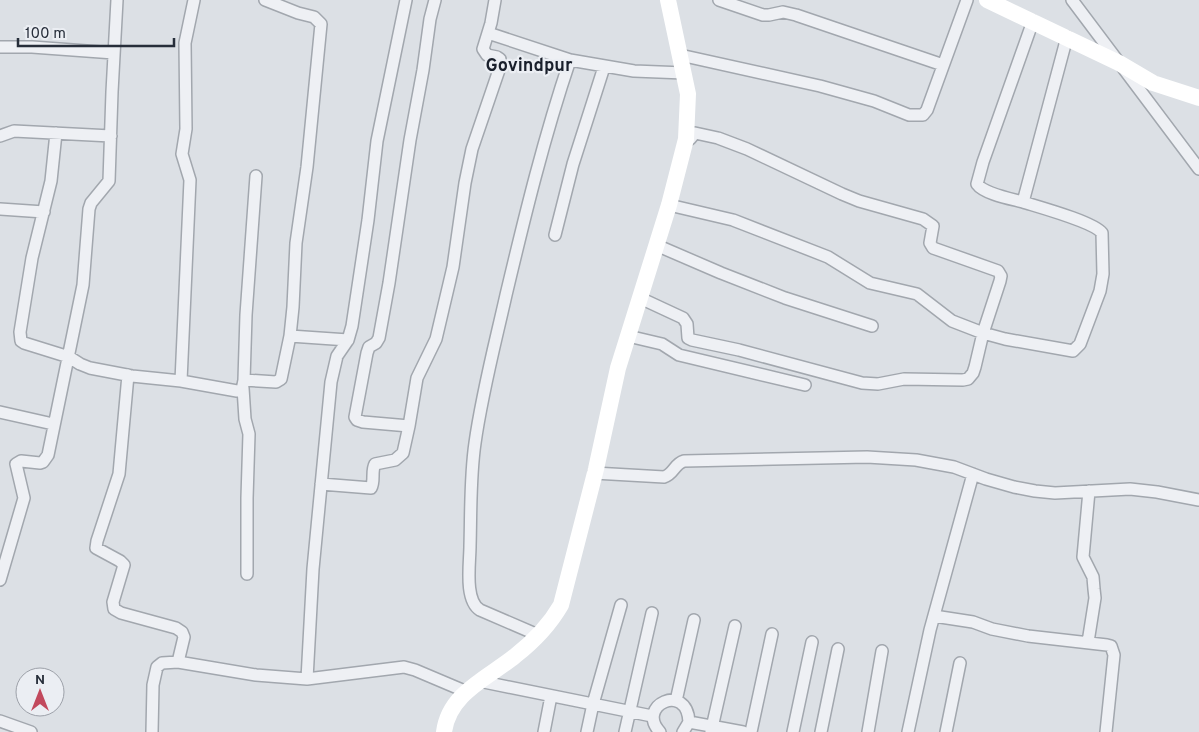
<svg xmlns="http://www.w3.org/2000/svg" width="1199" height="732" font-family="Overpass,sans-serif">
<style>
.lines{fill:none;stroke-linecap:round;stroke-linejoin:round}
.street-casing{stroke:#a2a7ae;stroke-width:14}
.street{stroke:#eef0f4;stroke-width:11}
.secondary{stroke:#fff;stroke-width:16}
.labels{text-anchor:middle;stroke-width:4.5;stroke-linejoin:round;paint-order:stroke}
.district-label{font-size:18px;font-weight:bold;fill:#191f2b;stroke:#ebeef3}
</style>
<rect width="100%" height="100%" fill="#dce0e5"/>
<g class="lines">
<defs>
<path id="street" d="M265,0L298,13L314,17L321,24L307,167L296,243L293,307L290,336
M719,0L763,15H769L783,12L796,15L943,65
M1072,0L1199,169
M488,33L570,60L634,71L684,73
M0,47H32L114,53
M680,55L820,86L874,101L909,115H923L927,110L967,0
M56,133L51,181L32,258L20,332L21,341L24,343L69,357L80,364L90,368L132,376L181,381L237,391L242,390L244,380L276,382L281,379L290,336L348,340
M0,136L14,131L111,136
M1023,202C1012,199 984,194 977,184L983,162L1033,21
M669,205L733,220L828,257L870,283L917,294L952,321L983,333L1005,339L1073,351L1080,344L1100,291L1103,274L1102,233C1094,222 1039,207 1023,202L1067,37
M0,209L44,212
M555,235L573,164L604,67
M656,245L721,273L785,298L872,326
M640,298L683,318L687,324L688,338L692,340L739,350L862,383L878,384L904,379L963,380L968,379L973,373L975,367L983,333L1000,281L1001,276L998,271L933,248L930,243L933,226L923,219L859,201L842,194L747,149L718,138L695,133L690,139H686
M628,336L662,344L679,355L805,385
M128,375L119,474L97,541L96,548L120,561L124,565L113,602L114,609L121,613L176,628L182,632L184,637L178,662
M244,380L246,315L256,176
M181,381L190,180L182,154L186,129L185,43L194,0
M243,388L245,419L249,434L247,498V574
M0,412L53,424
M409,426L363,422L357,420L355,417L367,353L369,347L376,343L379,338L389,283L410,140L423,70L430,19L435,0
M594,473L664,477C674,474 674,464 684,461L867,457L916,460L954,467L986,479L1014,487L1035,491L1055,493L1130,489L1157,492L1199,500
M321,484L371,488C375,481 371,471 375,464L395,460L403,453L409,426L417,378L436,339L453,267L465,183L472,149L500,67V59L497,57L487,55L483,49L491,23L495,0
M0,580L24,498L16,464L21,461L40,463L43,462L48,455L83,285L89,209L91,203L109,181L112,92L117,0
M934,616L973,622L992,629L1028,636L1107,645L1111,646L1114,655L1106,732
M538,635L480,610C464,600 470,563 470,546C471,512 470,477 475,443C482,393 495,344 506,295C525,215 544,137 570,60
M1088,642L1095,598L1094,589L1093,577L1083,557L1089,491
M307,679L313,569L331,382L337,356L348,340L352,326L368,220L377,141L406,0
M479,681L652,716
M676,701L694,620
M0,721L31,732
M689,722L743,732
M152,732L153,685L157,667L162,663L178,662L256,675L307,679L404,667L415,670L467,692
M544,732L551,696
M587,732L593,704L621,605
M625,732L652,613
M660,732C635,706 687,681 689,722L683,732
M711,732L735,626
M751,732L772,634
M793,732L812,642
M821,732L838,649
M868,732L882,651
M908,732L930,630L973,474
M946,732L960,663"/>
</defs>
<use href="#street" class="street-casing"/>
<use href="#street" class="street"/>
<path class="secondary" d="M987,0L1119,63L1153,83L1199,98
M444,732C449,693 488,678 515,656C533,642 550,624 561,605L596,469L618,368L669,205L686,139L688,94L668,0"/>
</g>
<g class="labels">
<g class="district-label">
<text x="529" y="71">Govindpur</text>
</g>
</g>
<g transform="translate(40 692)"><circle r="24" fill="#ebeef3" stroke="#9da1a9"/>
<path d="M0-4L9 19L0 12L-9 19Z" fill="#c2495d"/>
<text y="-8" font-size="14" font-weight="bold" text-anchor="middle" fill="#272e3a">N</text>
</g>
<path d="M18 38v8h156v-8" fill="none" stroke="#272e3a" stroke-width="2.5"/>
<text x="25" y="38" font-size="15" fill="#272e3a" stroke="#ebeef3" stroke-width="4" paint-order="stroke">100 m</text>
</svg>
